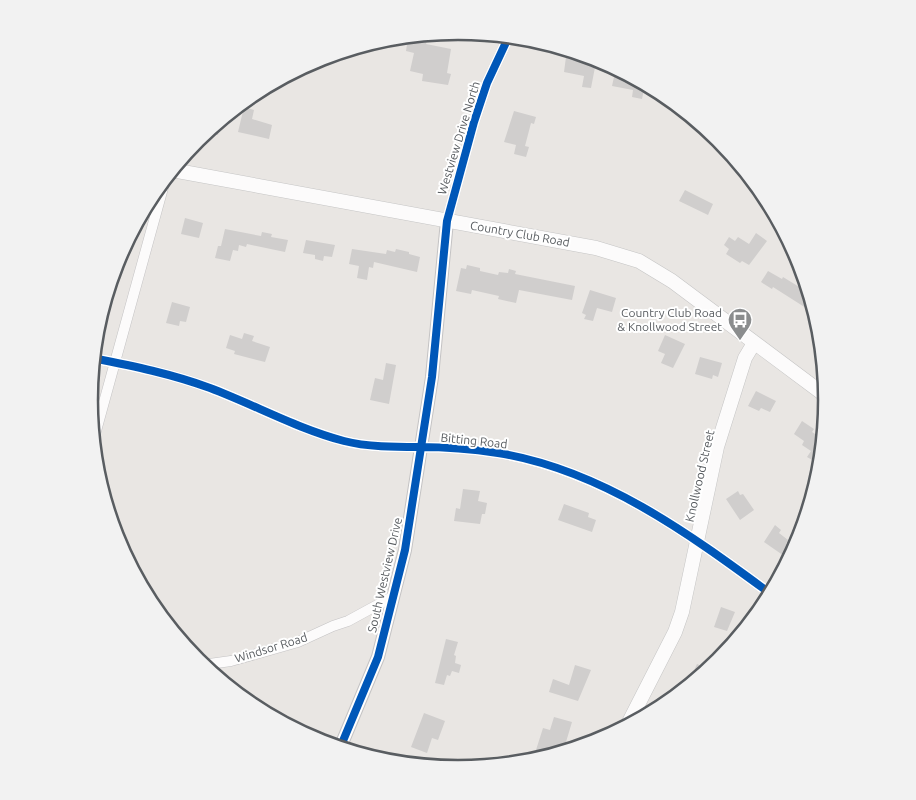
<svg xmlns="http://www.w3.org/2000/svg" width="916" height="800" font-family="Ubuntu,sans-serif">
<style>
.building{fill:#d0cecd}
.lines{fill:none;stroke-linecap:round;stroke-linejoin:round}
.minor-casing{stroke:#c4c3c4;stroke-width:11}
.tertiary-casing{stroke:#c4c3c4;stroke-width:14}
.secondary-casing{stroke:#c5c5c5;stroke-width:15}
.minor{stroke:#fcfbfb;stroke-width:10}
.tertiary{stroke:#fcfbfb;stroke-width:12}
.secondary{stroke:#fcfbfb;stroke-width:14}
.cycleway-casing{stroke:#fff;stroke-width:11}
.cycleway{stroke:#0057b8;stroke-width:8}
.labels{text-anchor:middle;stroke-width:4;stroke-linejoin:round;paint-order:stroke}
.street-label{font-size:12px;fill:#595d61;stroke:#fff}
.poi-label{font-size:12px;fill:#595d61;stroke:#fff;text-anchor:end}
.rim{fill:none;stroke:#595d61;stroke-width:2.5}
</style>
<rect width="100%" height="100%" fill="#e9e6e3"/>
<path class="building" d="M408,38L427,41L426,44L451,49L447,73L451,74L448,85L422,81L423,74L410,71L414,53L406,51Z
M566,57L596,62L591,88L582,87L584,76L564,72Z
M616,68L645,84L642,99L632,97L633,90L612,86Z
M244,107L254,110L252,119L272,125L269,139L238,132Z
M514,111L536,117L534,124L531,123L525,146L529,147L526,157L514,154L516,145L504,142Z
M221,120L218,135L206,132L213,126Z
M685,190L713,204L708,215L679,201Z
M185,218L203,223L199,238L181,234Z
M225,229L261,236L262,232L272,234L271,237L288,240L285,252L247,244L246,247L239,245L238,251L233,250L230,261L215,258L218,246H221Z
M756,233L767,241L749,265L742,261L740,263L726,254L729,249L724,245L729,237L735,241L738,237L749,244Z
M306,240L335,245L332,257L324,256L323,261L315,259V255L303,253Z
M352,249L386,254L387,250L395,252L396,249L409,252V254L420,257L417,272L374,262L373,268L369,267L367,280L357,278L359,266L349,264Z
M467,265L480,268V271L498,275L499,272L508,273L509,269L516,271L515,274L575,286L572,300L519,290L516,303L498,299L499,296L472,290L471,294L456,291L461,268L466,269Z
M768,271L782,279L783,277L809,293L811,300L806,308L773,287L772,289L761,282Z
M590,290L616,298L612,312L597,308L593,321L584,319L586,315L582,313Z
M172,302L190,307L186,322L180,321L179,326L166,323Z
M244,333L254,336L252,341L270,347L265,362L234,354L235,351L226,348L230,335L242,339Z
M665,335L685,344L673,368L661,363L665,354L658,351Z
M700,357L722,363L718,377L713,375L712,379L695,374Z
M386,363L396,365L389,404L370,400L375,378L383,380Z
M756,391L776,401L770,412L761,408L759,411L748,406Z
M802,421L814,429L812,432L823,439L822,450L814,461L807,457L811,451L802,445L804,441L794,434Z
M463,489L480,491L478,501L487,503L485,514H482L480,524L454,521L456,508L460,509Z
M738,491L740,495L743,494L754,510L740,520L726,499Z
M564,504L589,513L588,517L596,520L592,532L558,520Z
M775,525L781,530L779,533L788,540L786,544L793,549L787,558L764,542Z
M721,607L735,612L727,631L714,627Z
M446,639L458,642L454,655L456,656L455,663L461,665L459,673L452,671L450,676L447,675L444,685L435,683Z
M697,664L709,669L687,686Z
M575,665L591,670L578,701L549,692L553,679L569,685Z
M424,713L445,721L438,740L432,738L427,753L411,747Z
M554,717L572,722L563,752L552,755L536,750L543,728L550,730Z"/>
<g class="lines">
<defs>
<path id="minor" d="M447,221L474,122L487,83L509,36
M93,358C133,366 172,374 210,388C255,405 298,429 344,441C367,447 395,447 419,447C445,447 472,449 498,453C602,470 688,533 771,594
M93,442L166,177
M202,665L231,661L298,642L333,626L348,621L392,597"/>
<path id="tertiary" d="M340,748L378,657L405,550L432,377L447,221"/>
<path id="secondary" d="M172,170L596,248L639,261L672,281L826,396
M627,726L675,632L682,612L717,447L745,358L754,343"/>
</defs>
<use href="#minor" class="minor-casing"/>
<use href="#tertiary" class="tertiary-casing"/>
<use href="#secondary" class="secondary-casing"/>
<use href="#minor" class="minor"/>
<use href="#tertiary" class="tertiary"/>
<use href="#secondary" class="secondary"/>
<defs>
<path id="cycleway" d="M93,358C133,366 172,374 210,388C255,405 298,429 344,441C367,447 395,447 419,447C445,447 472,449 498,453C602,470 688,533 771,594
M340,748L378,657L405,550L432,377L447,221L474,122L487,83L509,36"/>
</defs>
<use href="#cycleway" class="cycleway-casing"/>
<use href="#cycleway" class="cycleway"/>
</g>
<defs>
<symbol id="bus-pin" viewBox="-11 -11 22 30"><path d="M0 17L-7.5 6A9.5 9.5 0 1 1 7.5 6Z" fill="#8b8d8e" stroke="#fff"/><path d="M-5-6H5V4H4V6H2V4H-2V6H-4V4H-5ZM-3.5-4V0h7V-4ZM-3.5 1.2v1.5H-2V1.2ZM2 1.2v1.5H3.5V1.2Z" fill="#fff"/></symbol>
</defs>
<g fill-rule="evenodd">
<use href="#bus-pin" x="726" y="306" width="28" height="38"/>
</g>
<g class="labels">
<g class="street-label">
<text transform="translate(459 138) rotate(-73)" y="4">Westview Drive North</text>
<text transform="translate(520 234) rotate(10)" y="4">Country Club Road</text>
<text transform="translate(474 441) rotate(6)" y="4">Bitting Road</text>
<text transform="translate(700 476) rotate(-77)" y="4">Knollwood Street</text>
<text transform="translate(385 575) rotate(-77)" y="4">South Westview Drive</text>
<text transform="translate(271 648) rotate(-17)" y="4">Windsor Road</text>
</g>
<g class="poi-label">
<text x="722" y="317">Country Club Road<tspan x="722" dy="14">&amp; Knollwood Street</tspan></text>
</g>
</g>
<path d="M0 0H916V800H0ZM98 400a360 360 0 1 1 720 0a360 360 0 1 1-720 0Z" fill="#f2f2f2" fill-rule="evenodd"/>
<path class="rim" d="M98 400a360 360 0 1 1 720 0a360 360 0 1 1-720 0Z"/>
</svg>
